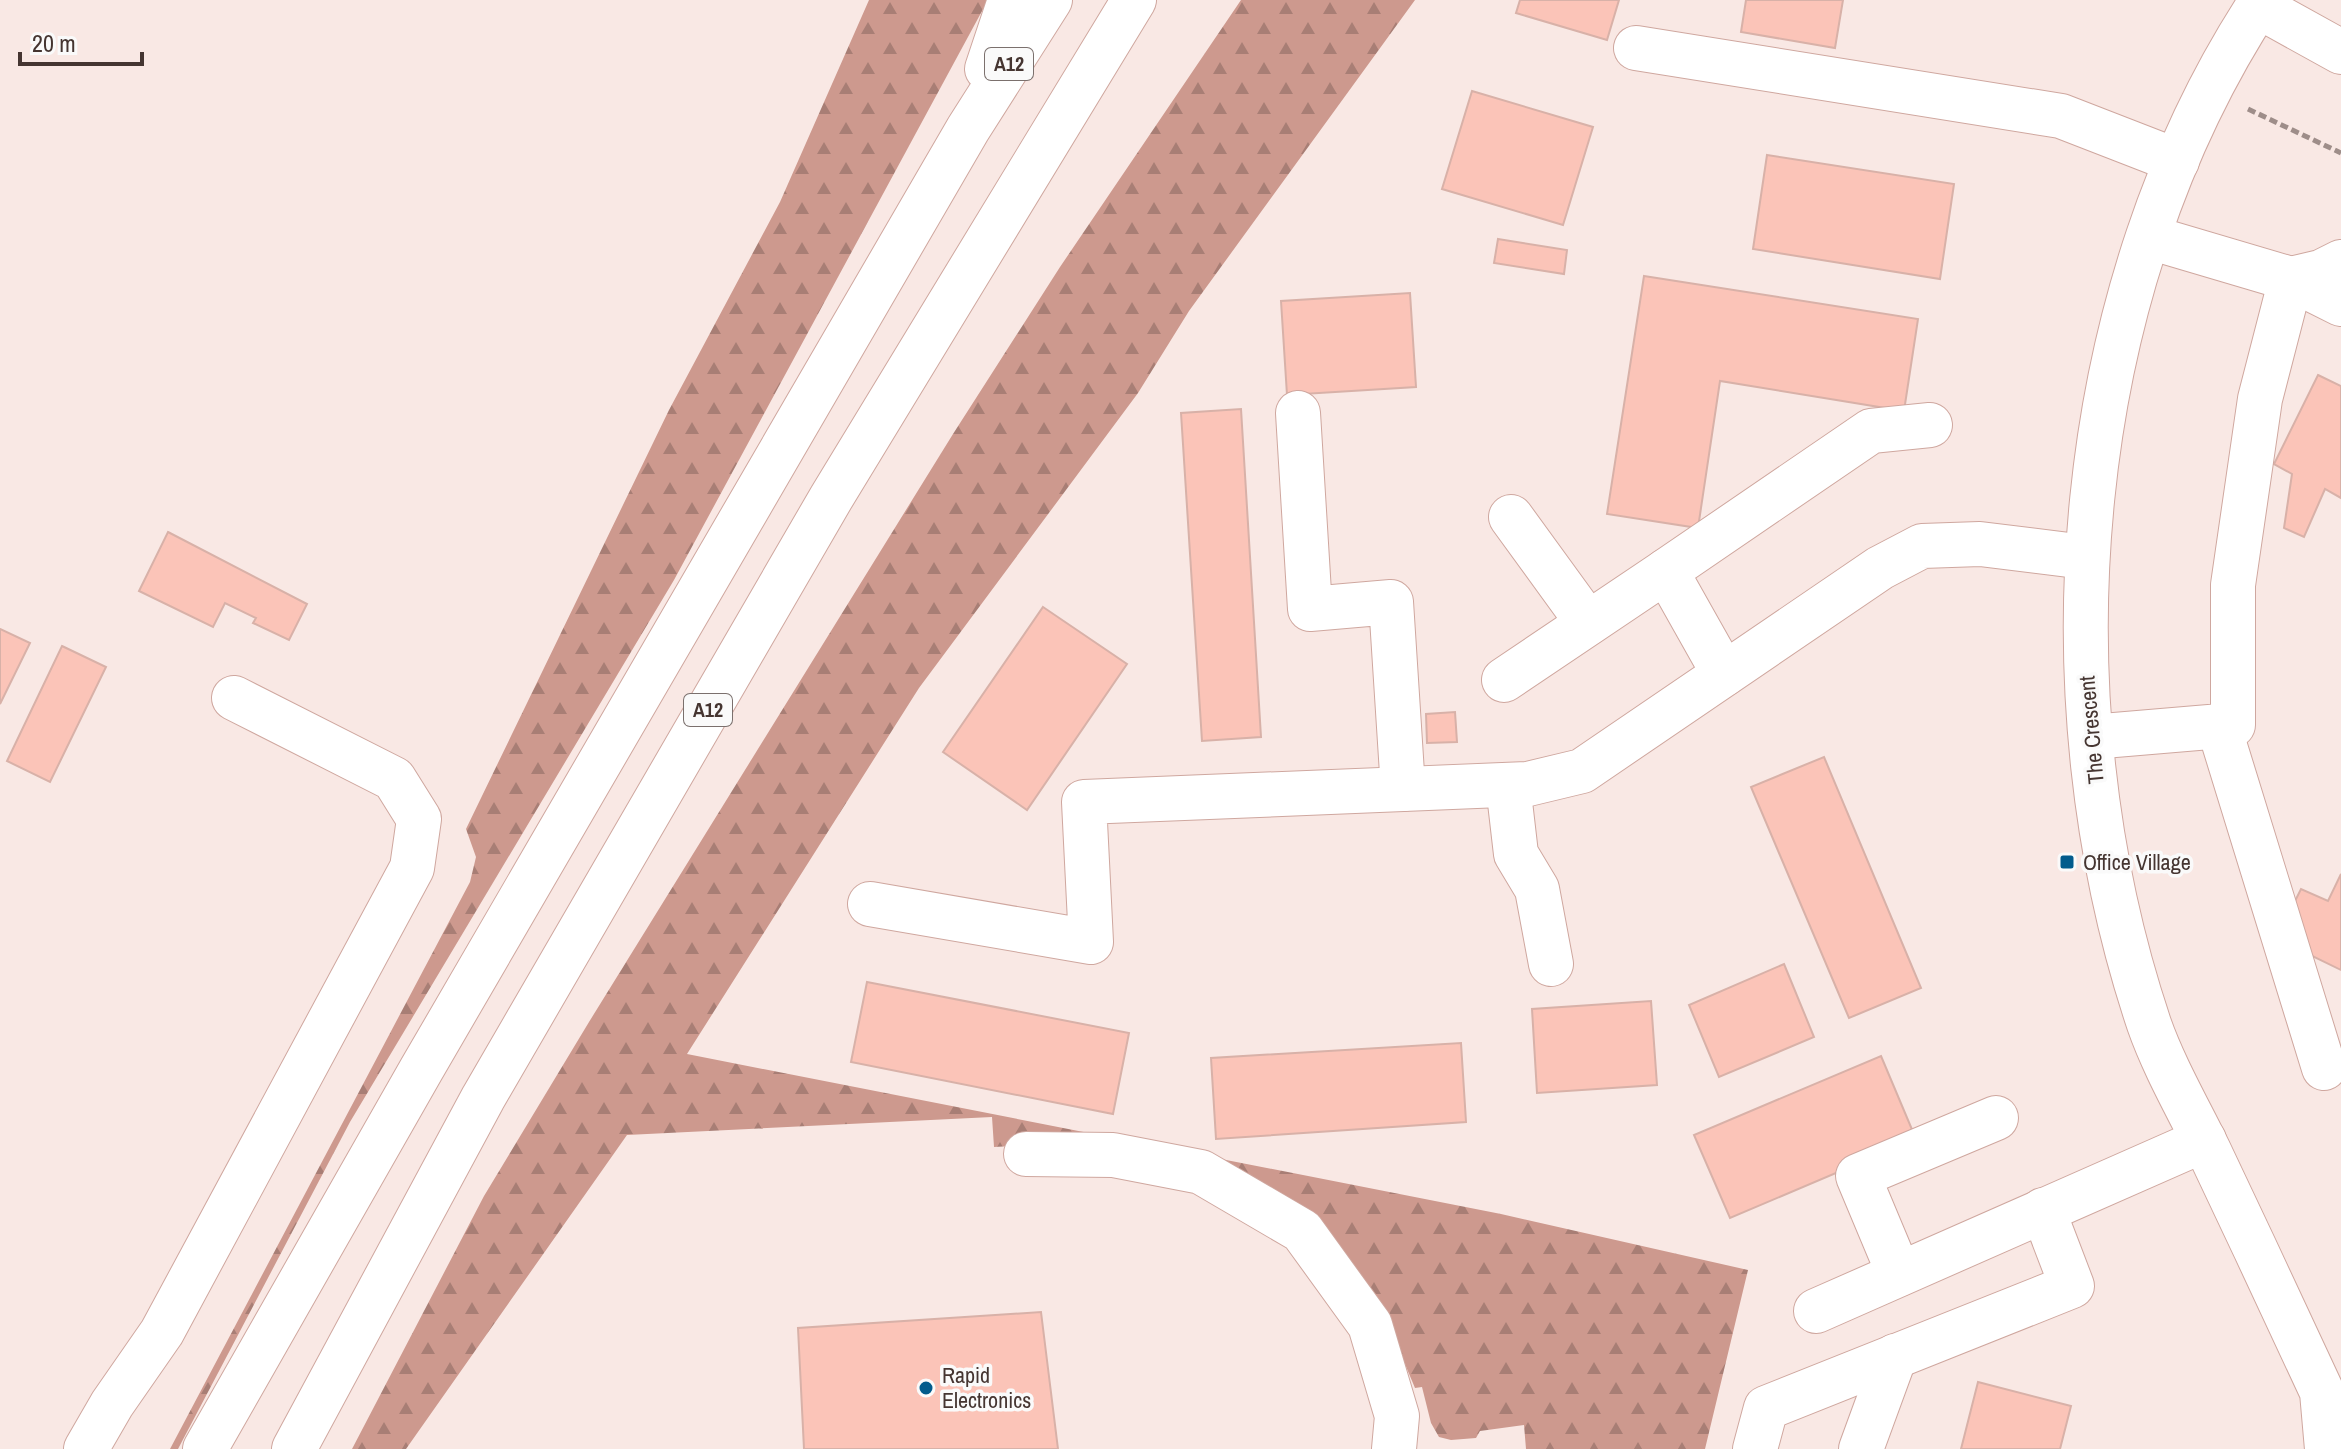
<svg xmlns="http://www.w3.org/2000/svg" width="2341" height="1449" font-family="'Archivo Narrow',sans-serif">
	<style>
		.forest { fill: url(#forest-firs) }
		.building { fill: #fbc4b8; stroke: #d8b1a8; stroke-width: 2 }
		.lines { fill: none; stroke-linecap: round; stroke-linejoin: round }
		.minor-casing { stroke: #cfa79f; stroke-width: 46 }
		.highway-casing { stroke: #cfa79f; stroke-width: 46 }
		.path { stroke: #9e8d89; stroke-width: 5; stroke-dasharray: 8 4; stroke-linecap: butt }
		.minor { stroke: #fff; stroke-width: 44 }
		.highway { stroke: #fff; stroke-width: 44 }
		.poi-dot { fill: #025b8c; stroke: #fafafa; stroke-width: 3 }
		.labels { text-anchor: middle; stroke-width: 7; stroke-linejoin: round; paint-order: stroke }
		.shield { fill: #fafafa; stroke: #7b706d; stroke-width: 2 }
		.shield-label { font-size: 20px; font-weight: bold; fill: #453531 }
		.street-label { font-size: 22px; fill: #453531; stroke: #fafafa }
		.poi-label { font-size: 22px; fill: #453531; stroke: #fafafa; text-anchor: start }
	</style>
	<defs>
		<pattern id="forest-firs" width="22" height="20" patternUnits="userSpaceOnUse" patternTransform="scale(2)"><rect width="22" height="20" fill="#cd998e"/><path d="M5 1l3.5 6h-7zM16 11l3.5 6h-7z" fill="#a87e75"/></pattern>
	</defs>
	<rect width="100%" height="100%" fill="#f9e8e4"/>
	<g class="forest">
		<path d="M869 0H988L674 580 350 1122 178 1449H170L470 882 476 857 466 829 669 410 780 202Z"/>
		<path d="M1241 0H1415L1189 311 1138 393 919 688 687 1054 1501 1214 1748 1270 1705 1449H1526L1524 1425 1480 1431 1476 1438 1451 1440 1439 1437 1431 1423 1422 1387 1415 1388 1389 1326 1318 1233 1087 1142 994 1147 992 1117 627 1135 406 1449H352L484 1196 589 1022 953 434 1060 267Z"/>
	</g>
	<g class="building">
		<path d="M1520 0H1619L1607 40 1516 13Z"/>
		<path d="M1746 0H1843L1835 48 1741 32Z"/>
		<path d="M1472 91 1593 127 1563 225 1442 189Z"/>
		<path d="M1767 155 1954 184 1940 279 1753 249Z"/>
		<path d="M1498 239 1567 250 1564 274 1494 263Z"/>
		<path d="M1644 276 1918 319 1904 411 1720 381 1698 528 1607 514Z"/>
		<path d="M1410 293 1416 387 1287 395 1281 301Z"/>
		<path d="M2318 375 2341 386V498L2325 489 2304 537 2284 528 2292 474 2274 464Z"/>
		<path d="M1241 409 1261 737 1202 741 1181 413Z"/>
		<path d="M168 532 307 604 289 640 253 623 256 618 225 603 213 627 139 591Z"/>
		<path d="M1043 607 1127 664 1027 810 943 752Z"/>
		<path d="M0 629 30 643 0 704Z"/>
		<path d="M62 646 106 667 50 782 7 761Z"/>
		<path d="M1455 712 1457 742 1427 743 1426 714Z"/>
		<path d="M1824 757 1921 988 1849 1018 1751 787Z"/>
		<path d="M2341 874V970L2302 951 2291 909 2301 889 2328 901Z"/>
		<path d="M1784 964 1814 1037 1719 1077 1689 1005Z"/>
		<path d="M867 982 1129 1033 1113 1114 851 1062Z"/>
		<path d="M1651 1001 1657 1085 1537 1093 1532 1009Z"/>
		<path d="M1461 1043 1466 1122 1216 1139 1211 1058Z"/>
		<path d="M1881 1056 1916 1139 1730 1218 1694 1135Z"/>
		<path d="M1041 1312 1058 1449H804L798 1328Z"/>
		<path d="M1978 1382 2071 1406 2060 1449H1961Z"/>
	</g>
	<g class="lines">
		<g class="minor-casing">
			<g id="minor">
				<path d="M2262 0C2070 291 2039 697 2149 1024 2164 1067 2189 1110 2209 1151 2247 1231 2285 1312 2322 1392L2327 1449"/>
				<path d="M2258 6 2341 52"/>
				<path d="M1636 48 2061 116 2177 161"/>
				<path d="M2149 237 2291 279 2341 304"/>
				<path d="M1298 413 1310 609 1391 602 1403 789"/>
				<path d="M1511 517 1588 623"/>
				<path d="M1666 571 1871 431 1930 425"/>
				<path d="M1504 680 1666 571 1724 674"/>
				<path d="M2219 727 2324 1068"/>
				<path d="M2091 737 2233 725V585L2260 399 2291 279 2321 272 2341 262"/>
				<path d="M1508 785 1516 854 1537 889 1551 964"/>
				<path d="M870 904 1091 942 1084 802 1528 784 1582 771 1880 568 1922 546 1980 544 2085 557"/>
				<path d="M1026 1154 1113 1155 1201 1172 1302 1231 1370 1325 1397 1416 1394 1449"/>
				<path d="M1899 1274 1858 1176 1996 1118"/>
				<path d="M1816 1311 2204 1140"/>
				<path d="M86 1449 112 1404 162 1332 412 868 419 819 394 779 234 698"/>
				<path d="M1755 1449 1766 1408 2072 1286 2043 1210"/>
				<path d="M1861 1449 1895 1356"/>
			</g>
		</g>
		<g class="highway-casing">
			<g id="highway">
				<path d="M987 69 1010 0"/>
				<path d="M205 1449 421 1070 968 129 1050 0"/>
				<path d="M294 1449 483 1098 831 498 1134 0"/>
			</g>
		</g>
		<path class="path" d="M2248 109 2341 153"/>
		<use href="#minor" class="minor"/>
		<use href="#highway" class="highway"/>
	</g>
	<g class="poi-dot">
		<rect x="2059" y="854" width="16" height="16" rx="4"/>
		<circle cx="926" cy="1388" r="8"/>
	</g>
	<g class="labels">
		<g class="shield">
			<rect x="985" y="48" width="48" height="32" rx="6"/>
			<rect x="684" y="694" width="48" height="32" rx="6"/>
		</g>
		<g class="shield-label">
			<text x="1009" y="71">A12</text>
			<text x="708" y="717">A12</text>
		</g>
		<g class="street-label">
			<text transform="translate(2091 730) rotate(-95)" y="8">The Crescent</text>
		</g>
		<g class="poi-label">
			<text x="2083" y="870">Office Village</text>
			<text x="942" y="1383">Rapid<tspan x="942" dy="25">Electronics</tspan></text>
		</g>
	</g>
	<path d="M20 52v12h122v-12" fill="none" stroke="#453531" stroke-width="4"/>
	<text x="32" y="52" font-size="24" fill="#453531" stroke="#fafafa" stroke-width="6" paint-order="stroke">20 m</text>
</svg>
